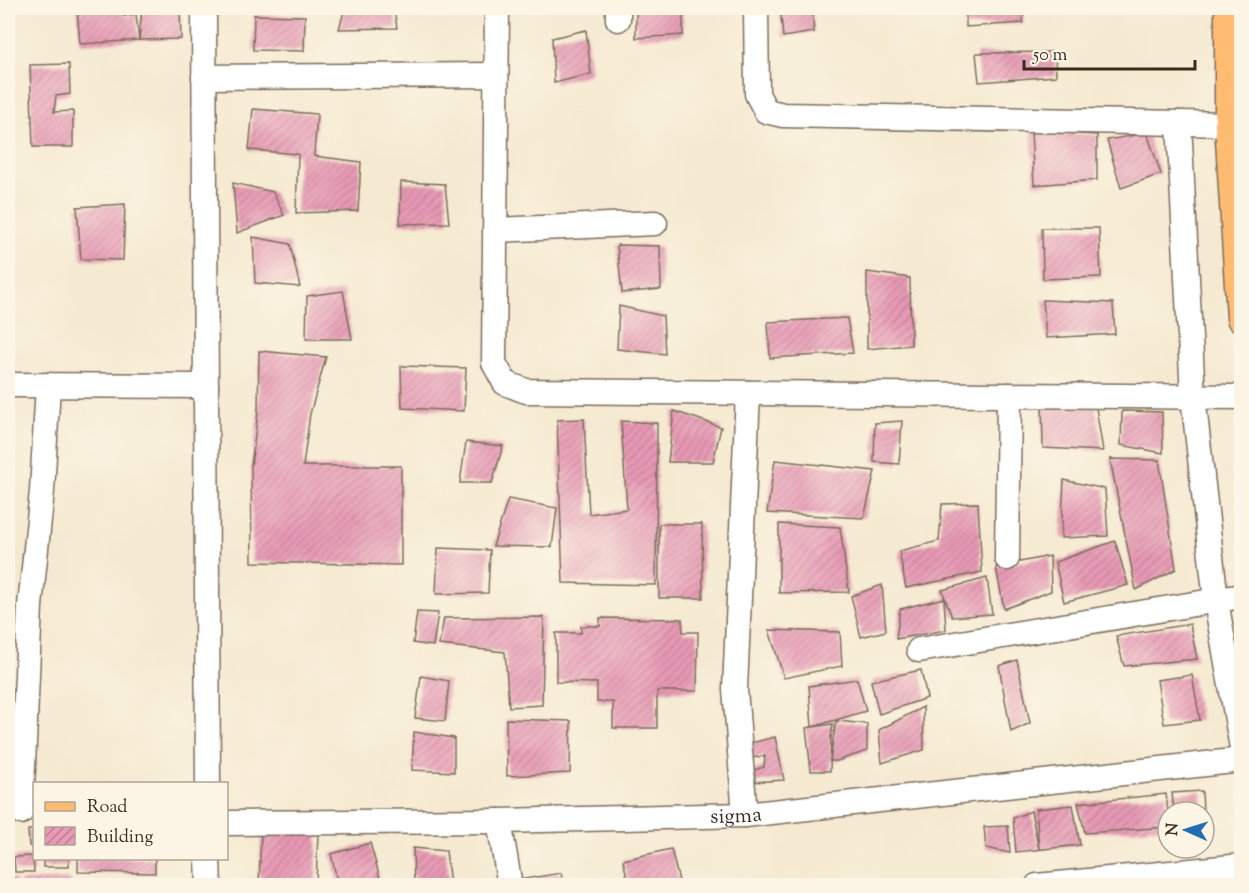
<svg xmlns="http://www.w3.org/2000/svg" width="1249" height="893" font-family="'Sorts Mill Goudy',serif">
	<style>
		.building { fill: url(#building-hatch) }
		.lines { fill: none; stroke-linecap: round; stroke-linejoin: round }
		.minor-casing { stroke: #7c6d5d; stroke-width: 27 }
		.major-casing { stroke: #7c6d5d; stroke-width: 33 }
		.minor { stroke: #fff; stroke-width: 24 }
		.major { stroke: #febb71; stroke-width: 30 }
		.labels { text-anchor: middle; stroke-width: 6; stroke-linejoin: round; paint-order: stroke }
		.street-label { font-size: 21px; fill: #3b2a1e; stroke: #fcf5e5 }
	</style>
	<defs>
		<pattern id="building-hatch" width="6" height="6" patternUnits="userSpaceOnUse" patternTransform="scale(1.5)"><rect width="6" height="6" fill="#e89ab5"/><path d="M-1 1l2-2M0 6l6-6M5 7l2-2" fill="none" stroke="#bd7e93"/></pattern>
	</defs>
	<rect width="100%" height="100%" fill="#fcf5e5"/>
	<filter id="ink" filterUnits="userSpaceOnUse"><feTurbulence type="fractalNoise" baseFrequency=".0167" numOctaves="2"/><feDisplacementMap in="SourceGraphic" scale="12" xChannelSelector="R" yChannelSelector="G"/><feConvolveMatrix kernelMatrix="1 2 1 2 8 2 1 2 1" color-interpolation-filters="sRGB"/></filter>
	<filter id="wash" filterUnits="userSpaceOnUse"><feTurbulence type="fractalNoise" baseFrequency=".008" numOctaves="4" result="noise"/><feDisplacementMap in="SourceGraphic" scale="24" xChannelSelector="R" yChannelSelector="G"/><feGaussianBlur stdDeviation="1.35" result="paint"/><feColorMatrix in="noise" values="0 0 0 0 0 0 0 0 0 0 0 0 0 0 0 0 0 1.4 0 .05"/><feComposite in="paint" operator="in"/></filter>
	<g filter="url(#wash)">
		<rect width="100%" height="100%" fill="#f5ead1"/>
		<g id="blocks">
			<g class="building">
				<path d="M77 8H124V16L136 14 139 40 80 44Z"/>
				<path d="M142 8H180L181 39 139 40Z"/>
				<path d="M345 8H394L397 28 339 29Z"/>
				<path d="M636 8H683V35L636 38Z"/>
				<path d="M780 8H812L814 32 783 37Z"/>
				<path d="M966 8H1024L1023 23 966 27Z"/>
				<path d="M254 15 305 16 304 51 253 50Z"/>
				<path d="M586 30 591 74 554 83 552 38Z"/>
				<path d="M1055 52 1056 76 979 82 976 53Z"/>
				<path d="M69 64 70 94 56 96 54 112 73 111V147H33L30 65Z"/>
				<path d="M253 109 317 114 314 156 361 162 358 211 296 213 298 154 249 150Z"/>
				<path d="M1031 131 1097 135V180L1034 185Z"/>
				<path d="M1147 133 1161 174 1121 188 1107 140Z"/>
				<path d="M401 182 445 184 449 223 400 224Z"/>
				<path d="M233 183 273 192 284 215 237 233Z"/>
				<path d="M125 204 123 260 81 259 77 207Z"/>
				<path d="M1042 228H1099L1101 277 1043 279Z"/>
				<path d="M253 237 290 244 300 287 255 283Z"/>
				<path d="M617 245 660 246 661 289 622 293Z"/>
				<path d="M867 272 910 278 911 345 867 349Z"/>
				<path d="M343 291 352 339H306L307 296Z"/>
				<path d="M1043 300 1113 303 1115 334 1046 338Z"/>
				<path d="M619 306 663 316 665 354 617 349Z"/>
				<path d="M847 318 853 353 770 358 768 322Z"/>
				<path d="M259 351 326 357 310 414 303 466H401V565L252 562 251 466 258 412Z"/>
				<path d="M401 366 466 368 464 411 402 408Z"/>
				<path d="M1042 401 1095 402 1103 451 1043 448Z"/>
				<path d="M674 411 721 427 713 462H668Z"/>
				<path d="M1122 411 1162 412 1163 453 1121 445Z"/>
				<path d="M584 419 589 514 627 509 621 421 657 423 656 585 563 583 557 420Z"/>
				<path d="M902 421 899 464 874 462 875 423Z"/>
				<path d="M466 442 503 446 492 483H460Z"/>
				<path d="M1110 459 1159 460 1176 569 1136 590Z"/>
				<path d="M775 460 875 471 864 518 767 513Z"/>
				<path d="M1064 480 1105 489 1108 536 1061 538Z"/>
				<path d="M508 499 557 508 552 547 493 546Z"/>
				<path d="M978 503 982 572 906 588 899 551 939 541 942 504Z"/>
				<path d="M659 524H702L703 598H659Z"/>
				<path d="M779 524 840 527 849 592 779 593Z"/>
				<path d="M1115 541 1128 585 1064 602 1055 562Z"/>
				<path d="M438 548 490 550 488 593 436 594Z"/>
				<path d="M1050 556 1051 591 1004 609 996 567Z"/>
				<path d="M987 578 992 614 952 617 942 590Z"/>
				<path d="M882 585 886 631 861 637 851 596Z"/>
				<path d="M944 598 946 630 896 639 900 609Z"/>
				<path d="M417 612 438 613 433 646 413 643Z"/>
				<path d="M544 617 542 705 509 707 505 652 439 645 444 618Z"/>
				<path d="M600 618 682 619 683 632H698L697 691H657V728H613V702H597V683L556 682V633H581V626H600Z"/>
				<path d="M1190 624 1197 659 1124 666 1116 636Z"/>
				<path d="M769 630 840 632 842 666 784 678Z"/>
				<path d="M1017 660 1030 723 1011 732 999 666Z"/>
				<path d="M921 670 927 698 879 714 871 681Z"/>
				<path d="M1192 675 1200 720 1164 724 1157 680Z"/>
				<path d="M421 676 449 681 445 721 415 718Z"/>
				<path d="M857 679 866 711 812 727 809 686Z"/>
				<path d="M923 707 924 750 882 763 879 730Z"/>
				<path d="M506 719 571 721 570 773 507 776Z"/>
				<path d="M836 721 867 724V751L837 761H830Z"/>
				<path d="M833 724 831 738 830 771H811L806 728Z"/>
				<path d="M414 732 454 738V772L412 770Z"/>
				<path d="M775 737 784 780 751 782 748 772 764 767 765 756 745 759 743 745Z"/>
				<path d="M1202 791 1203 812H1174L1172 793Z"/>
				<path d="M1166 794 1168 812V827L1085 833 1078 803Z"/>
				<path d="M1073 805 1080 845 1016 852 1013 818 1031 811 1039 849 1036 809Z"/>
				<path d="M1008 826 1010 853 986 848 984 827Z"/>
				<path d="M28 830H34V846H29Z"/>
				<path d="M261 830 318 832 316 885H259Z"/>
				<path d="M370 843 382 885H338L331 854Z"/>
				<path d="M413 848 446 851 450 885H414Z"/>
				<path d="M671 849 680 885H629L623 860Z"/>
				<path d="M33 856 34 872H15L14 857Z"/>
				<rect x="43" y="858" width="26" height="9"/>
				<path d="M78 858H155V873L78 872Z"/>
				<path d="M561 873 564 885H519L518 880Z"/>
				<rect x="8" y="879" width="8" height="6"/>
				<path d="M71 879V885H20V881Z"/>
				<path d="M152 879V885H132V880Z"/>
			</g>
		</g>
	</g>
	<g filter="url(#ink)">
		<use href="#blocks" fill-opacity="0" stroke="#7c6d5d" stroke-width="1.5"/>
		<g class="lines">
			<g class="minor-casing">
				<g id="minor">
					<path d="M204 8 208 784"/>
					<path d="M497 8 494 363 505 383 526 391 1242 397"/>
					<path d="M756 8 757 94 766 111 783 115 1230 124"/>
					<path d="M618 19V8"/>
					<path d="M204 77 496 75"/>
					<path d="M1179 123 1193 396 1216 601 1242 748"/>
					<path d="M495 230 655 223"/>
					<path d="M8 385 206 386"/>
					<path d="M1007 558 1009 395"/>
					<path d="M919 650 1242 596"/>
					<path d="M21 812 30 606 42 491 48 385"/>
					<path d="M745 815 735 689 748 393"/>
					<path d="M499 821 510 886"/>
					<path id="s1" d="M226 823 499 821 745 815 1242 760"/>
					<path d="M208 858 209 886"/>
					<path d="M1037 886 1242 866"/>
				</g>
			</g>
			<g class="major-casing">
				<path id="major" d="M1230 8V124L1242 318"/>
			</g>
			<use href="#minor" class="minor"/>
			<use href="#major" class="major"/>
		</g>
	</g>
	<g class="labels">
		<g class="street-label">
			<text dy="7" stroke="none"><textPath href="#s1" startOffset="510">sigma</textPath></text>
		</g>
	</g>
	<rect width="1249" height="893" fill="none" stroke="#fcf5e5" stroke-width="30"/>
	<rect x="33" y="782" width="195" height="78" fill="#fcf5e5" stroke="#afa495" stroke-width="1.5"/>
	<rect x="45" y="802" width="30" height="9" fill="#febb71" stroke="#afa495" stroke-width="1.5"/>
	<text x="87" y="812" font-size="18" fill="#3b2a1e">Road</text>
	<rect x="45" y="827" width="30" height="18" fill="url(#building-hatch)" stroke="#afa495" stroke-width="1.5"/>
	<text x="87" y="842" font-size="18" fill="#3b2a1e">Building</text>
	<g transform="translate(1186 830) rotate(273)"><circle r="28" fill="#fcf5e5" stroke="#afa495" stroke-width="1.5"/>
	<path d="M0-4.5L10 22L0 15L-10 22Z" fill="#1f6fb2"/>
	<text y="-9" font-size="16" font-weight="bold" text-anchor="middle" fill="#3b2a1e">N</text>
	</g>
	<path d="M1024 60v9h171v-9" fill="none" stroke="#3b2a1e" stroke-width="3"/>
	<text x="1033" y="60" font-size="18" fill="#3b2a1e" stroke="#fcf5e5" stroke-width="4.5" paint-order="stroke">50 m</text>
</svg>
